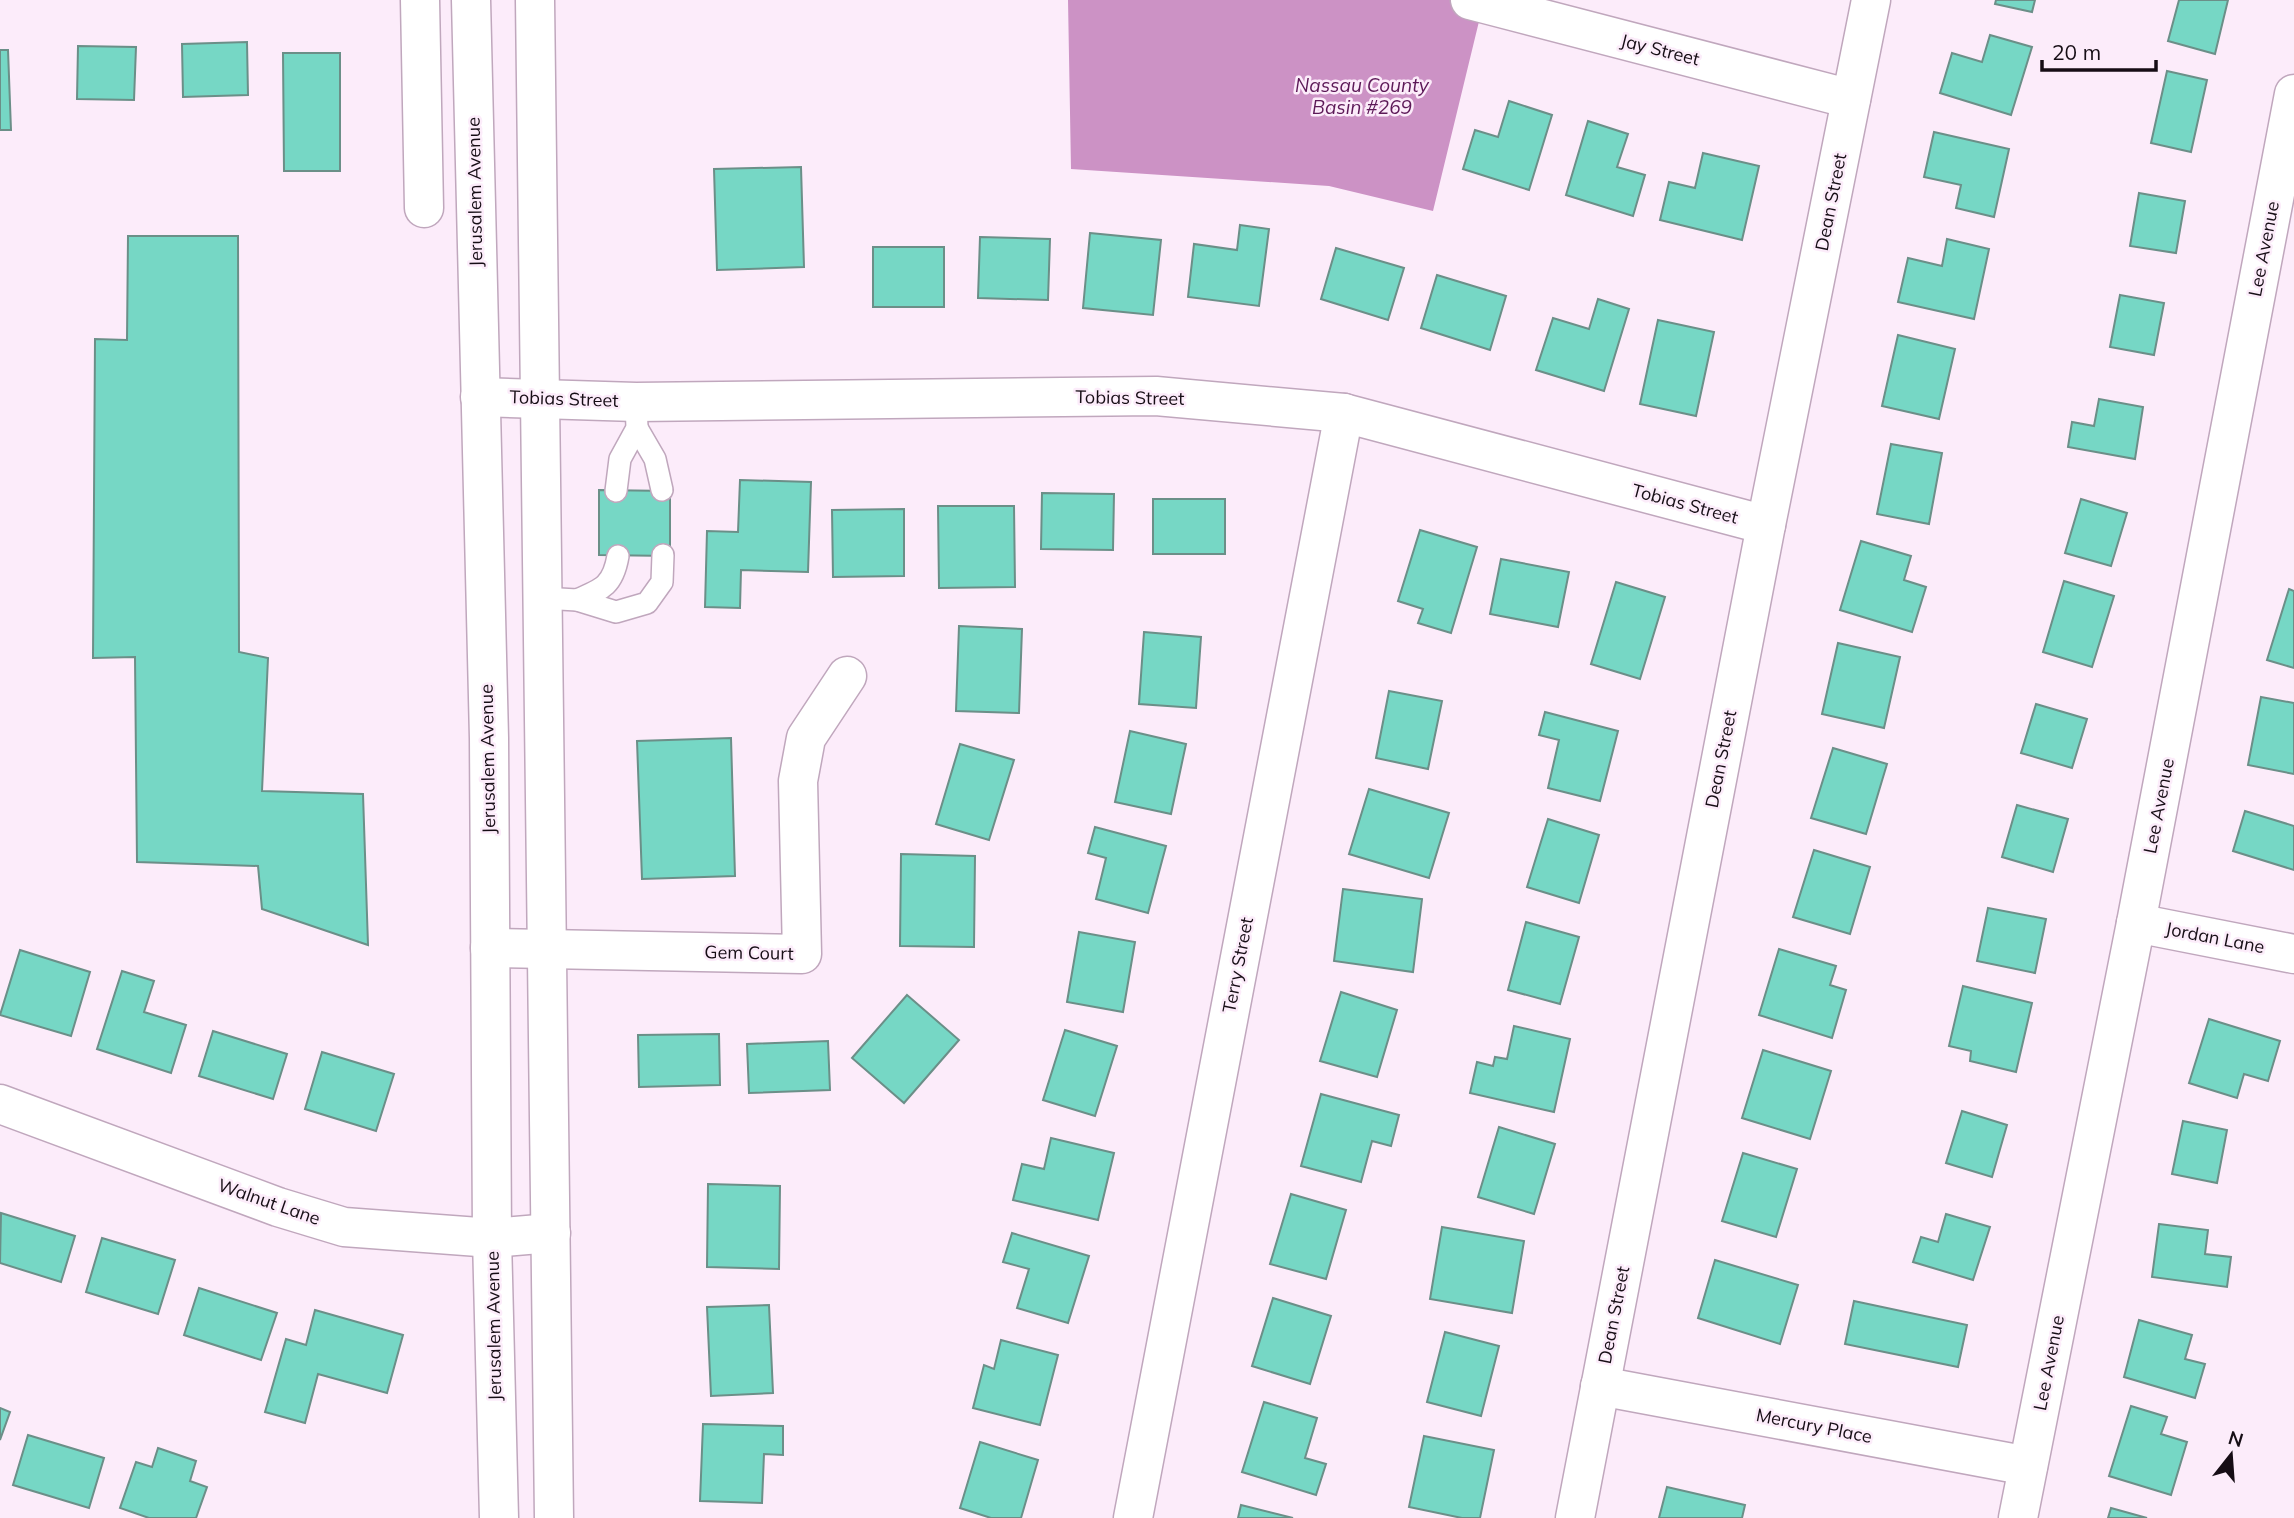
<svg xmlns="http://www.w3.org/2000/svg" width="2294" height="1518" font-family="Mulish,sans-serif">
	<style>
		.water { fill: #cc92c5 }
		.building { fill: #76d7c5; stroke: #6b8f88; stroke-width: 2 }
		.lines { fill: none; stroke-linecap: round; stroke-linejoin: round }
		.service-casing { stroke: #c0a7bd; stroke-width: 24 }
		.minor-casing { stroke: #c0a7bd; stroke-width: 41 }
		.secondary-casing { stroke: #c0a7bd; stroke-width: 41 }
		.service { stroke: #fff; stroke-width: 21 }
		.minor { stroke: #fff; stroke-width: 38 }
		.secondary { stroke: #fff; stroke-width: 38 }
		.labels { text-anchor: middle; stroke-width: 5; stroke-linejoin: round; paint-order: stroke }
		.street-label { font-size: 18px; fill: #160d15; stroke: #fcecfa }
		.water-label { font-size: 19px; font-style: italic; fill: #5c1857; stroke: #fcecfa }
	</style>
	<rect width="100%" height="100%" fill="#fcecfa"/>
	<path class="water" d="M1068 0H1464L1482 9 1433 211 1329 186 1071 169Z"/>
	<g class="building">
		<path d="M1996 0H2035L2032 12 1995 4Z"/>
		<path d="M2179 0H2228L2215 54 2168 41Z"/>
		<path d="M1990 35 2032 47 2011 115 1940 93 1952 53 1982 62Z"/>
		<path d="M247 42 248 95 183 97 182 44Z"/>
		<path d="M78 46 136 47 134 100 77 99Z"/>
		<path d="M0 50H8L11 130H0Z"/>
		<path d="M283 53H340V171H284Z"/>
		<path d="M2167 71 2207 80 2191 152 2151 143Z"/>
		<path d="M1509 101 1552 115 1529 190 1463 169 1475 130 1498 137Z"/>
		<path d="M1588 121 1628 134 1617 167 1645 175 1633 216 1566 195Z"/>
		<path d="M1934 132 2009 149 1994 217 1956 208 1961 185 1924 177Z"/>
		<path d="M1703 153 1759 166 1742 240 1660 220 1669 182 1695 188Z"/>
		<path d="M801 167 804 267 717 270 714 169Z"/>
		<path d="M2139 193 2185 201 2176 253 2130 246Z"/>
		<path d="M1240 225 1269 229 1259 306 1188 297 1194 244 1237 250Z"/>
		<path d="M1090 233 1161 240 1153 315 1083 308Z"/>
		<path d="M128 236H238L239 652 268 658 262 791 363 794 368 945 262 909 258 866 137 862 135 657 93 658 95 339 127 340Z"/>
		<path d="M980 237 1050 239 1048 300 978 298Z"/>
		<path d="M1947 239 1989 249 1974 319 1898 302 1908 258 1942 266Z"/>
		<rect x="873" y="247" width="71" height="60"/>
		<path d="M1336 248 1404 268 1388 320 1321 299Z"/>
		<path d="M1437 275 1506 296 1490 350 1421 328Z"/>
		<path d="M2120 295 2164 303 2154 355 2110 347Z"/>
		<path d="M1598 299 1629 309 1604 391 1536 370 1553 318 1589 329Z"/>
		<path d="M1658 320 1714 332 1696 416 1640 404Z"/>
		<path d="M1898 335 1955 349 1939 419 1882 406Z"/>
		<path d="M2099 399 2143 407 2135 459 2068 447 2072 422 2094 426Z"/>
		<path d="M1891 444 1942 453 1929 524 1877 514Z"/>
		<path d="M740 480 811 482 808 572 741 570 740 608 705 607 707 531 738 532Z"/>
		<path d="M599 490 670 491V556L599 555Z"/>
		<path d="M1042 493 1114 494 1113 550 1041 549Z"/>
		<rect x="1153" y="499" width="72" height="55"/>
		<path d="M2081 499 2127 513 2111 566 2065 553Z"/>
		<path d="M938 506H1014L1015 587 939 588Z"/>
		<path d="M904 509V576L833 577 832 510Z"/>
		<path d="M1420 530 1477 547 1451 633 1418 623 1423 609 1398 601Z"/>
		<path d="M1861 541 1911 556 1904 580 1926 587 1912 632 1840 610Z"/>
		<path d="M1501 559 1569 572 1558 627 1490 614Z"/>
		<path d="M2064 581 2114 596 2092 667 2043 652Z"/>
		<path d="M1616 582 1665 597 1640 679 1591 664Z"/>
		<path d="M2289 589 2294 591V668L2267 660Z"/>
		<path d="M959 626 1022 629 1019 713 956 711Z"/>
		<path d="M1144 632 1201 637 1196 708 1139 704Z"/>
		<path d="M1838 643 1900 657 1884 728 1822 714Z"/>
		<path d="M1389 691 1442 701 1428 769 1376 758Z"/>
		<path d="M2261 697 2294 703V774L2248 765Z"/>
		<path d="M2036 704 2087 719 2072 768 2021 753Z"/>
		<path d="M1545 712 1618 731 1600 801 1548 788 1559 740 1539 735Z"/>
		<path d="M1130 731 1186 744 1171 814 1115 802Z"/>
		<path d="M731 738 735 876 642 879 637 741Z"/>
		<path d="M960 744 1014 760 989 840 936 824Z"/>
		<path d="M1833 748 1887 764 1866 834 1811 818Z"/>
		<path d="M1369 789 1449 813 1429 878 1349 854Z"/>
		<path d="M2017 805 2068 819 2053 872 2002 857Z"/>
		<path d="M2245 811 2294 826V870L2233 851Z"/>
		<path d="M1548 819 1599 835 1579 903 1527 887Z"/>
		<path d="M1095 827 1166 846 1148 913 1096 899 1106 858 1088 853Z"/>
		<path d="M1814 850 1870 867 1850 934 1793 917Z"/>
		<path d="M901 854 975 856 974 947 900 946Z"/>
		<path d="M1343 889 1422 899 1413 972 1334 961Z"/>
		<path d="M1988 908 2046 919 2035 973 1977 961Z"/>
		<path d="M1526 922 1579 937 1560 1004 1508 990Z"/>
		<path d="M1079 932 1135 942 1123 1012 1067 1002Z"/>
		<path d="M1779 949 1836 966 1830 985 1846 990 1832 1038 1759 1015Z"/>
		<path d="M20 950 90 972 71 1036 0 1015Z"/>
		<path d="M122 971 154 981 144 1012 186 1025 171 1073 97 1049Z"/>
		<path d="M1963 986 2032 1003 2016 1072 1970 1061 1971 1051 1949 1046Z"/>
		<path d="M1341 992 1397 1010 1377 1077 1320 1061Z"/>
		<path d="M907 995 959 1040 904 1103 852 1058Z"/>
		<path d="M2209 1019 2280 1041 2268 1081 2244 1074 2237 1098 2189 1083Z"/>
		<path d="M1514 1026 1570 1039 1554 1112 1470 1093 1477 1062 1493 1066 1495 1057 1507 1059Z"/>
		<path d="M1065 1030 1117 1046 1095 1116 1043 1100Z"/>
		<path d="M213 1031 287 1054 273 1099 199 1076Z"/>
		<path d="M719 1034 720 1085 639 1087 638 1035Z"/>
		<path d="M828 1041 830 1090 749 1093 747 1044Z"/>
		<path d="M1763 1050 1831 1071 1810 1139 1742 1118Z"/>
		<path d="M322 1052 394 1074 376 1131 305 1109Z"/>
		<path d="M1321 1094 1399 1115 1391 1146 1372 1141 1361 1182 1301 1166Z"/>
		<path d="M1962 1111 2007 1125 1992 1177 1946 1163Z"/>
		<path d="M2183 1121 2227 1130 2217 1183 2172 1174Z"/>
		<path d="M1499 1127 1555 1144 1534 1214 1478 1197Z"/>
		<path d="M1051 1138 1114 1153 1098 1220 1013 1200 1022 1164 1044 1169Z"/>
		<path d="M1743 1153 1797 1169 1776 1237 1722 1221Z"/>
		<path d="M708 1184 780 1186 779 1269 707 1267Z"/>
		<path d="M1291 1194 1346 1210 1326 1279 1270 1264Z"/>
		<path d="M1 1213 75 1236 61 1282 0 1263Z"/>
		<path d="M1946 1214 1990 1227 1973 1280 1913 1262 1921 1237 1938 1242Z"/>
		<path d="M2159 1224 2208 1230 2205 1254 2231 1257 2227 1287 2152 1277Z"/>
		<path d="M1442 1227 1524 1241 1512 1313 1430 1299Z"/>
		<path d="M1012 1233 1089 1256 1068 1323 1017 1308 1029 1269 1003 1262Z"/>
		<path d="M102 1238 175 1260 158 1314 86 1292Z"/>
		<path d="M1715 1260 1798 1285 1780 1344 1698 1318Z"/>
		<path d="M199 1288 277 1313 261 1360 184 1335Z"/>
		<path d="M1273 1298 1331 1316 1310 1384 1252 1366Z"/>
		<path d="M1854 1301 1967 1325 1958 1367 1845 1344Z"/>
		<path d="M769 1305 773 1393 711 1396 707 1307Z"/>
		<path d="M315 1310 403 1335 387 1393 318 1374 305 1423 265 1412 286 1339 306 1345Z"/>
		<path d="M2139 1320 2192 1335 2185 1359 2205 1364 2195 1398 2124 1377Z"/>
		<path d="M1445 1332 1499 1346 1481 1416 1427 1402Z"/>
		<path d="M1001 1340 1058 1355 1040 1425 973 1408 984 1365 994 1369Z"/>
		<path d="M1264 1402 1317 1418 1305 1458 1326 1464 1316 1495 1242 1472Z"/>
		<path d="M2131 1406 2167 1417 2161 1434 2187 1442 2171 1495 2109 1476Z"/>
		<path d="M0 1408 10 1412 0 1440Z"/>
		<path d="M703 1424 783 1426V1455L764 1454 762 1503 700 1501Z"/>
		<path d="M28 1435 104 1458 89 1508 13 1485Z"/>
		<path d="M1424 1436 1494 1450 1480 1518H1462L1409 1507Z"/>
		<path d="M980 1442 1038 1460 1021 1518H991L960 1508Z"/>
		<path d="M158 1448 196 1461 190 1481 207 1487 196 1518H149L120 1508 136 1462 152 1467Z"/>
		<path d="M1667 1487 1745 1505 1742 1518H1659Z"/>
		<path d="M1241 1505 1293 1518H1238Z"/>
		<path d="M2111 1508 2147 1518H2108Z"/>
	</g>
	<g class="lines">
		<g class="service-casing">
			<g id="service">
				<path d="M637 428 655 459 662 490"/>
				<path d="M616 491 620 459 637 428 636 402"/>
				<path d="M542 598 577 600 616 612 647 603 662 582 663 555"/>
				<path d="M577 600C603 589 613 585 618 556"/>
			</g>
		</g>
		<g class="minor-casing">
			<g id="minor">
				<path d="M420 0 424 208"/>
				<path d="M1470 0 1851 99"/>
				<path d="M480 397 636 402 1156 396 1344 413 1766 525"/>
				<path d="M2136 923 2294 954"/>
				<path d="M490 948 802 954 798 781 806 738 847 676"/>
				<path d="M0 1104 278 1207 344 1227 492 1238 551 1233"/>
				<path d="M1600 1386 2028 1466"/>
				<path d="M1133 1518 1344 413"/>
				<path d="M1575 1518 1766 525 1871 0"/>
				<path d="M2018 1518 2136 923 2294 94"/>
			</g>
		</g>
		<g class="secondary-casing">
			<g id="secondary">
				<path d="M471 0 489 738 492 1238 499 1518"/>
				<path d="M535 0 554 1518"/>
			</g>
		</g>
		<use href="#service" class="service"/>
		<use href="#minor" class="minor"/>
		<use href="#secondary" class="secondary"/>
	</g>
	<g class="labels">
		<g class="street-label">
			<text transform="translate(1660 50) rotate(14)" y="6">Jay Street</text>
			<text transform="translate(475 192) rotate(-91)" y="6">Jerusalem Avenue</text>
			<text transform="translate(1831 202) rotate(-79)" y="6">Dean Street</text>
			<text transform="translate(2264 249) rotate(-79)" y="6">Lee Avenue</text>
			<text transform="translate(1130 398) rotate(1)" y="6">Tobias Street</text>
			<text transform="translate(564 399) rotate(2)" y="6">Tobias Street</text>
			<text transform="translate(1685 504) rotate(15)" y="6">Tobias Street</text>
			<text transform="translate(488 759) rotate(-91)" y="6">Jerusalem Avenue</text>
			<text transform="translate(1721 759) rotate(-79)" y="6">Dean Street</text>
			<text transform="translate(2159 806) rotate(-79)" y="6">Lee Avenue</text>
			<text transform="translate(2215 938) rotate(11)" y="6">Jordan Lane</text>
			<text transform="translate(749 953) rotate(1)" y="6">Gem Court</text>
			<text transform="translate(1238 965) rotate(-79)" y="6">Terry Street</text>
			<text transform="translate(269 1202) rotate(19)" y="6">Walnut Lane</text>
			<text transform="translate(1614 1315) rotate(-79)" y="6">Dean Street</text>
			<text transform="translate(494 1326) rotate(-91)" y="6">Jerusalem Avenue</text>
			<text transform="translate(2049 1363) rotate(-79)" y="6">Lee Avenue</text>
			<text transform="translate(1814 1426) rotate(11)" y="6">Mercury Place</text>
		</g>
		<g class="water-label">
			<text x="1362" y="92">Nassau County<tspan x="1362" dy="22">Basin #269</tspan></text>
		</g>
	</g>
	<g transform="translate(2231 1455) rotate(17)" stroke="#fcecfa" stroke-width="5" paint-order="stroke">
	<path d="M0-5L12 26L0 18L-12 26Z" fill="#160d15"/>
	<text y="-10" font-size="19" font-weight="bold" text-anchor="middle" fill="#160d15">N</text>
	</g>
	<path d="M2042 60v10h114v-10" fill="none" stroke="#160d15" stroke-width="3.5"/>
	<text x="2052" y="60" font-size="21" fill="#160d15" stroke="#fcecfa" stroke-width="5" paint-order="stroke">20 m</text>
</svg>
